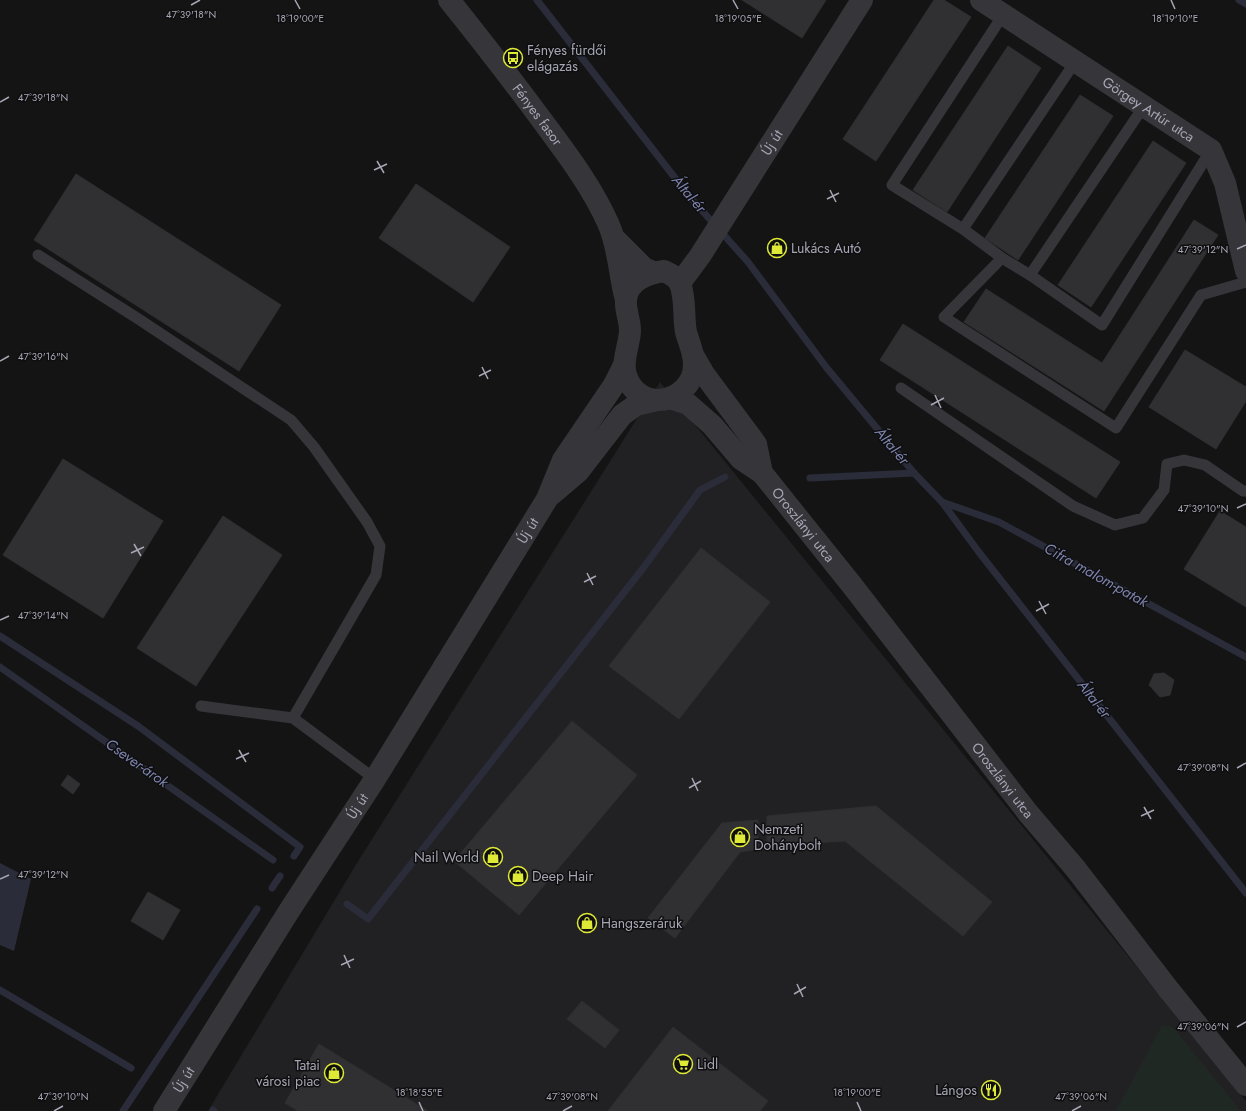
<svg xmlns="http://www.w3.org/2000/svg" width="1246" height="1111" font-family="Jost,sans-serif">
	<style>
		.built { fill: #212022 }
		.green { fill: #202824 }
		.water { fill: #2a2d39 }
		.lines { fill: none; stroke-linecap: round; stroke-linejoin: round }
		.stream { stroke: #2a2d39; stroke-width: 7 }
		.building { fill: #302f31; stroke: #2f2e31 }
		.lane { stroke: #36353a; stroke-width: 11 }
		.street { stroke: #36353a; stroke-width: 22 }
		.ticks { fill: none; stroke: #a7a6b5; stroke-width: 1.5 }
		.labels { text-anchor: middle; stroke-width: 3; stroke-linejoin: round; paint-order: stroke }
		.poi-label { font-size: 14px; fill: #a7a6b5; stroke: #0f0f10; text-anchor: start }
		.street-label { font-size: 14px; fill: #a7a6b5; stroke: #0f0f10 }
		.water-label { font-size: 15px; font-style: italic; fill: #7e84af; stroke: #0f0f10 }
		.ticks-label { font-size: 10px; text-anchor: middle; fill: #a7a6b5; stroke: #0f0f10; stroke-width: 3; stroke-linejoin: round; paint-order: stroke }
	</style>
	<rect width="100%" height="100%" fill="#141415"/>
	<path class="built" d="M660 382 1246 1101V1111H208L357 863Z"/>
	<path class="green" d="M1162 1025 1173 1027 1241 1111H1116Z"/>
	<path class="water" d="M0 863 31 879 14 951 0 945Z"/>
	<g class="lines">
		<g class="stream">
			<path d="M537 0 689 196 748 262 826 367 914 473 942 502 978 551 1246 893"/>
			<path d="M1239 0 1246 4"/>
			<path d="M810 478 914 473"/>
			<path d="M942 502 999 522 1246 657"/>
			<path d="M0 636 138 726 300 847 294 856"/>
			<path d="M0 667 273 860"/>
			<path d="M272 888 280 876"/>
			<path d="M347 904 368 919 644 567 700 490 725 477"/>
			<path d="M0 990 131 1068"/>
			<path d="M213 1110 214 1111"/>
			<path d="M123 1111 257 909"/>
		</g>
	</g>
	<g class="building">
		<path d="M742 0H826L802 38Z"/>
		<path d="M934 0H944L971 17 876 161 843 139Z"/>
		<path d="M1008 46 1041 68 947 212 913 190Z"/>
		<path d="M1080 95 1113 116 1018 260 985 238Z"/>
		<path d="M1153 141 1186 163 1091 307 1058 285Z"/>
		<path d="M76 174 281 305 239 371 34 240Z"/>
		<path d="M416 184 510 247 473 302 379 238Z"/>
		<path d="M1194 220 1218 235 1104 411 964 322 986 289 1102 363Z"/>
		<path d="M903 324 1120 462 1096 498 880 360Z"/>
		<path d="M1185 350 1246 387V401L1216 449 1149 407Z"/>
		<path d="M63 459 163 521 103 618 3 555Z"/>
		<path d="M1220 511 1246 527V607L1184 569Z"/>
		<path d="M223 516 282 555 196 686 137 648Z"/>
		<path d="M701 548 770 602 679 719 609 666Z"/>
		<path d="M1164 673 1174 680 1170 695 1160 697 1149 685 1154 674Z"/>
		<path d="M572 721 637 775 519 915 454 861Z"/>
		<path d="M68 775 80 784 73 794 61 785Z"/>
		<path d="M876 806 992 902 963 936 845 841 767 846V816Z"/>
		<path d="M758 820V849L740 852 675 938 648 918 722 823Z"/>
		<path d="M148 892 180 910 163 940 131 921Z"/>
		<path d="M582 1001 619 1030 605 1048 567 1019Z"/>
		<path d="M673 1027 768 1101 760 1111H608Z"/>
		<path d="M319 1044 428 1111H298L285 1103Z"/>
	</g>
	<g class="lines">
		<g class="lane">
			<path d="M1003 15 892 185 963 229 1002 258 1030 275 1102 325 1211 150"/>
			<path d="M963 229 1075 62"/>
			<path d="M38 255 137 318 291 420 314 447 367 522 380 546 376 575 293 718"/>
			<path d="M1002 258 944 317 1116 428 1201 295 1246 282"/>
			<path d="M1030 275 1144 106"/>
			<path d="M901 388 1073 506 1115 525 1143 518 1164 490 1167 464 1184 460 1205 465 1243 491H1246"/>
			<path d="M201 706 293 718 375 779"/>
		</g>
		<g class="street">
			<path id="s1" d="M449 0C481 40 513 81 544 123 567 154 592 187 608 223 619 247 619 275 626 300"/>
			<path id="s2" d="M981 0 1211 150 1225 183 1246 271"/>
			<path d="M614 238 644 268 653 272"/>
			<path d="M664 271C670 274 677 277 680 284 686 298 683 317 686 332 689 343 694 353 694 364 694 368 693 375 691 379 676 408 636 407 626 375 621 361 630 344 630 330 630 320 625 310 626 300 627 281 648 273 664 271Z"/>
			<path id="s3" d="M680 283 700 256 862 0"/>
			<path d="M693 355 704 374 756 444 762 473"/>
			<path id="s4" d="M670 398 688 404 712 425 741 459 762 473 851 584 1028 813 1075 868 1169 990 1246 1085"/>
			<path d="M551 495 578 472 622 415 636 405 657 400"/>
			<path id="s5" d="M164 1111 289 911 375 779 547 499 563 460 614 385 624 365"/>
		</g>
	</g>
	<path class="ticks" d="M295 0 300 9M733 0 738 9M1171 0 1175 9M191 5 200 0M0 102 9 97M377 161 384 173M374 170 387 164M830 190 836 202M827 199 839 193M1237 249 1246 245M0 361 9 356M482 367 488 379M479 376 491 370M935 395 941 408M931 405 944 398M1237 508 1246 504M134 544 141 556M131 553 144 547M587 573 593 585M584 582 596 576M1039 601 1046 614M1036 611 1049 604M0 620 9 616M239 750 246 762M236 759 249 753M1237 768 1246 763M692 778 698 791M689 788 701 781M1144 807 1151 819M1141 816 1154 810M0 879 9 875M344 955 350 968M341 965 354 959M797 984 803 997M794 994 806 987M1237 1027 1246 1022M419 1102 423 1111M857 1102 861 1111M54 1111 63 1106M563 1111 572 1106M1072 1111 1081 1106"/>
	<defs>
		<g id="bus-ring" transform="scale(1)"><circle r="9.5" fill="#0f0f10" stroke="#dfea37" stroke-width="1.5"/><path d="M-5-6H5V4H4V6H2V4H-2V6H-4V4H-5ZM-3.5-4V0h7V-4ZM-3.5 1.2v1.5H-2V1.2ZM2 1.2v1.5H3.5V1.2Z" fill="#dfea37"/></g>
		<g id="shop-ring" transform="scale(1)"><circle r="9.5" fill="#0f0f10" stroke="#dfea37" stroke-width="1.5"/><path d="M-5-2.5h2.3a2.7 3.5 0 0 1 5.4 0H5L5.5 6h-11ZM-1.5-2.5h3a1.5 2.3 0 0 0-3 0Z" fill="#dfea37"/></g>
		<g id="supermarket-ring" transform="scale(1)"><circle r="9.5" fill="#0f0f10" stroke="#dfea37" stroke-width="1.5"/><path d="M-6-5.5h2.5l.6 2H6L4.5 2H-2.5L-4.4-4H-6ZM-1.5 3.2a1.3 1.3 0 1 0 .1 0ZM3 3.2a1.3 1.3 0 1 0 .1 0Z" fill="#dfea37"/></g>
		<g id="restaurant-ring" transform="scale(1)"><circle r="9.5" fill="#0f0f10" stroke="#dfea37" stroke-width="1.5"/><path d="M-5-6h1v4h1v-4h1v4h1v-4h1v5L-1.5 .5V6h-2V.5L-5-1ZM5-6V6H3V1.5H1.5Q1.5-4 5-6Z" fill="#dfea37"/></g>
	</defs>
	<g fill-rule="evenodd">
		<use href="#bus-ring" x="513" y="58"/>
		<use href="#shop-ring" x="777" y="248"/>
		<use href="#shop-ring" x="740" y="837"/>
		<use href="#shop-ring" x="493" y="857"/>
		<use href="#shop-ring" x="518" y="876"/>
		<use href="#shop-ring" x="587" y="923"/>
		<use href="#supermarket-ring" x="683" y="1064"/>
		<use href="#shop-ring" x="334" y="1073"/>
		<use href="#restaurant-ring" x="991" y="1090"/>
	</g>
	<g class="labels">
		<g class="poi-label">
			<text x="527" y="55">Fényes fürdői<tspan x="527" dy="16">elágazás</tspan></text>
			<text x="791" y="253">Lukács Autó</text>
			<text x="754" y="834">Nemzeti<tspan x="754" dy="16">Dohánybolt</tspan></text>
			<text x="479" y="862" text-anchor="end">Nail World</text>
			<text x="532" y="881">Deep Hair</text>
			<text x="601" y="928">Hangszeráruk</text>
			<text x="697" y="1069">Lidl</text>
			<text x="320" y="1070" text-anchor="end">Tatai<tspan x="320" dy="16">városi piac</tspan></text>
			<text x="977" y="1095" text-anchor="end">Lángos</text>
		</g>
		<g class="street-label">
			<text dy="5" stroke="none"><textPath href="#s2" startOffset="200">Görgey Artúr utca</textPath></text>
			<text dy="5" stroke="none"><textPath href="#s1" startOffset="145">Fényes fasor</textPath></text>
			<text dy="5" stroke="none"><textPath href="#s3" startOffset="168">Új út</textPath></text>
			<text dy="5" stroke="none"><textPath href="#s4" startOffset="187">Oroszlányi utca</textPath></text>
			<text dy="5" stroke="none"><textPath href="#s5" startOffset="685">Új út</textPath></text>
			<text dy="5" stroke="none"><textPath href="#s4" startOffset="511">Oroszlányi utca</textPath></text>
			<text dy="5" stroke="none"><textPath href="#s5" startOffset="361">Új út</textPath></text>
			<text dy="5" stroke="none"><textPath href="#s5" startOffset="37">Új út</textPath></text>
		</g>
		<g class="water-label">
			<text transform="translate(689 194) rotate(50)" y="5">Által-ér</text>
			<text transform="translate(892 446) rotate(50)" y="5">Által-ér</text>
			<text transform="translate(1096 575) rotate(29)" y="5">Cifra malom-patak</text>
			<text transform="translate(1094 699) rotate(52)" y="5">Által-ér</text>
			<text transform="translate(137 763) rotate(35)" y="5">Csever-árok</text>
		</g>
	</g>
	<g class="ticks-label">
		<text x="191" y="18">47°39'18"N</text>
		<text x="300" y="22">18°19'00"E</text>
		<text x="738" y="22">18°19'05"E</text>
		<text x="1175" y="22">18°19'10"E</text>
		<text x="43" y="101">47°39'18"N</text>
		<text x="1203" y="253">47°39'12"N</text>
		<text x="43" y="360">47°39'16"N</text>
		<text x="1203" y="512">47°39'10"N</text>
		<text x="43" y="619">47°39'14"N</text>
		<text x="1203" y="771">47°39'08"N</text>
		<text x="43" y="878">47°39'12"N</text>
		<text x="1203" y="1030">47°39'06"N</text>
		<text x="419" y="1096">18°18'55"E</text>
		<text x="857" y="1096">18°19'00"E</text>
		<text x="63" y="1100">47°39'10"N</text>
		<text x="572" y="1100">47°39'08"N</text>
		<text x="1081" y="1100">47°39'06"N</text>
	</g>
</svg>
